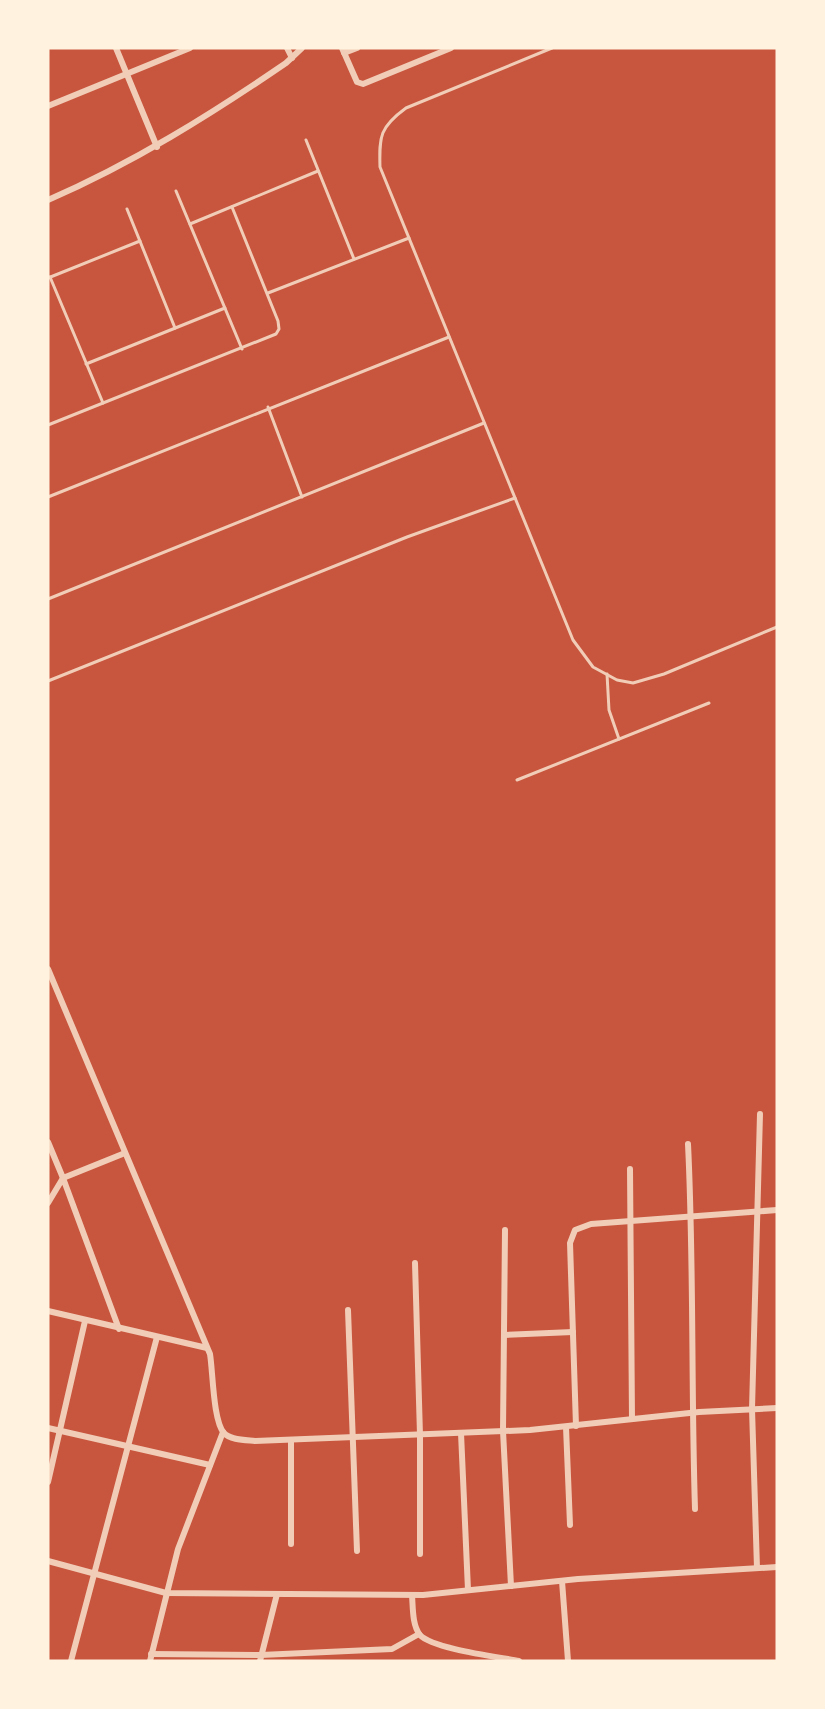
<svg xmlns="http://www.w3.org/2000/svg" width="825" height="1709" font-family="'Sofia Sans Condensed',sans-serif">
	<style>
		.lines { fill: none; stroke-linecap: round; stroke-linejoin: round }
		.service { stroke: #f1ccb7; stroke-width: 3 }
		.minor { stroke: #f1ccb7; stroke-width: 6 }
	</style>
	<rect width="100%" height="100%" fill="#c8553d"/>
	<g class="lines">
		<g class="service">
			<path d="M552 48 406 108C380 127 379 136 380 167L573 640 593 667 617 680 633 683 664 674 777 627"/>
			<path d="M306 140 354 259"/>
			<path d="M176 191 242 349"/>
			<path d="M127 209 175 328"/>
			<path d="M190 224 318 171"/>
			<path d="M50 277 103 403"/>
			<path d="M48 278 140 241"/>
			<path d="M268 293 409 238"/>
			<path d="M86 364 225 308"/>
			<path d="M268 407 302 497"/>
			<path d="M48 425 276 334 279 329 278 321 232 207"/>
			<path d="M48 497 449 337"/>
			<path d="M48 599 484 423"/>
			<path d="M607 674 609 710 619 739"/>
			<path d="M48 681 407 537 515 498"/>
			<path d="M517 780 709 703"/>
		</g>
		<g class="minor">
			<path d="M116 48 157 147"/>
			<path d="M287 48 292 58"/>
			<path d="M342 48 357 82 363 84 451 48"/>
			<path d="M344 53 357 48"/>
			<path d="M48 106 190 48"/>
			<path d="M48 200C133 163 210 115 286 63L302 48"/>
			<path d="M48 969 210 1354C213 1372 213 1421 224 1433 230 1440 245 1440 255 1441L530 1430 699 1412 777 1408"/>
			<path d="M48 1142 63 1178 125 1153"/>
			<path d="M688 1144C694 1265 691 1387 695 1509"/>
			<path d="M630 1169 632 1419"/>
			<path d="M48 1203 63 1178 119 1329"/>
			<path d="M505 1230 503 1431 511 1586"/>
			<path d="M415 1263 420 1435V1554"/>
			<path d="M348 1310 357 1551"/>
			<path d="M48 1311 207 1348"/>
			<path d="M504 1335 573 1332"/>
			<path d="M576 1426 570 1243 575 1230 591 1224 777 1210"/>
			<path d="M566 1427 570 1525"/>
			<path d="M48 1428 210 1465"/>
			<path d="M461 1433 468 1590"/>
			<path d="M291 1440V1544"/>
			<path d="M48 1482 85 1321"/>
			<path d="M48 1561 166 1593 423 1595 578 1579 777 1567"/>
			<path d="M757 1568 752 1409 760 1114"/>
			<path d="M562 1581 568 1661"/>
			<path d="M412 1595C413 1607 412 1625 420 1635 433 1649 499 1657 519 1661"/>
			<path d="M151 1654 261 1655 392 1649 419 1634"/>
			<path d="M71 1661 157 1337"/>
			<path d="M150 1661 178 1549 223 1432"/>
			<path d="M260 1661 277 1594"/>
		</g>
	</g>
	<rect width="825" height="1709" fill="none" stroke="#fff3e0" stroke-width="99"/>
</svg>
